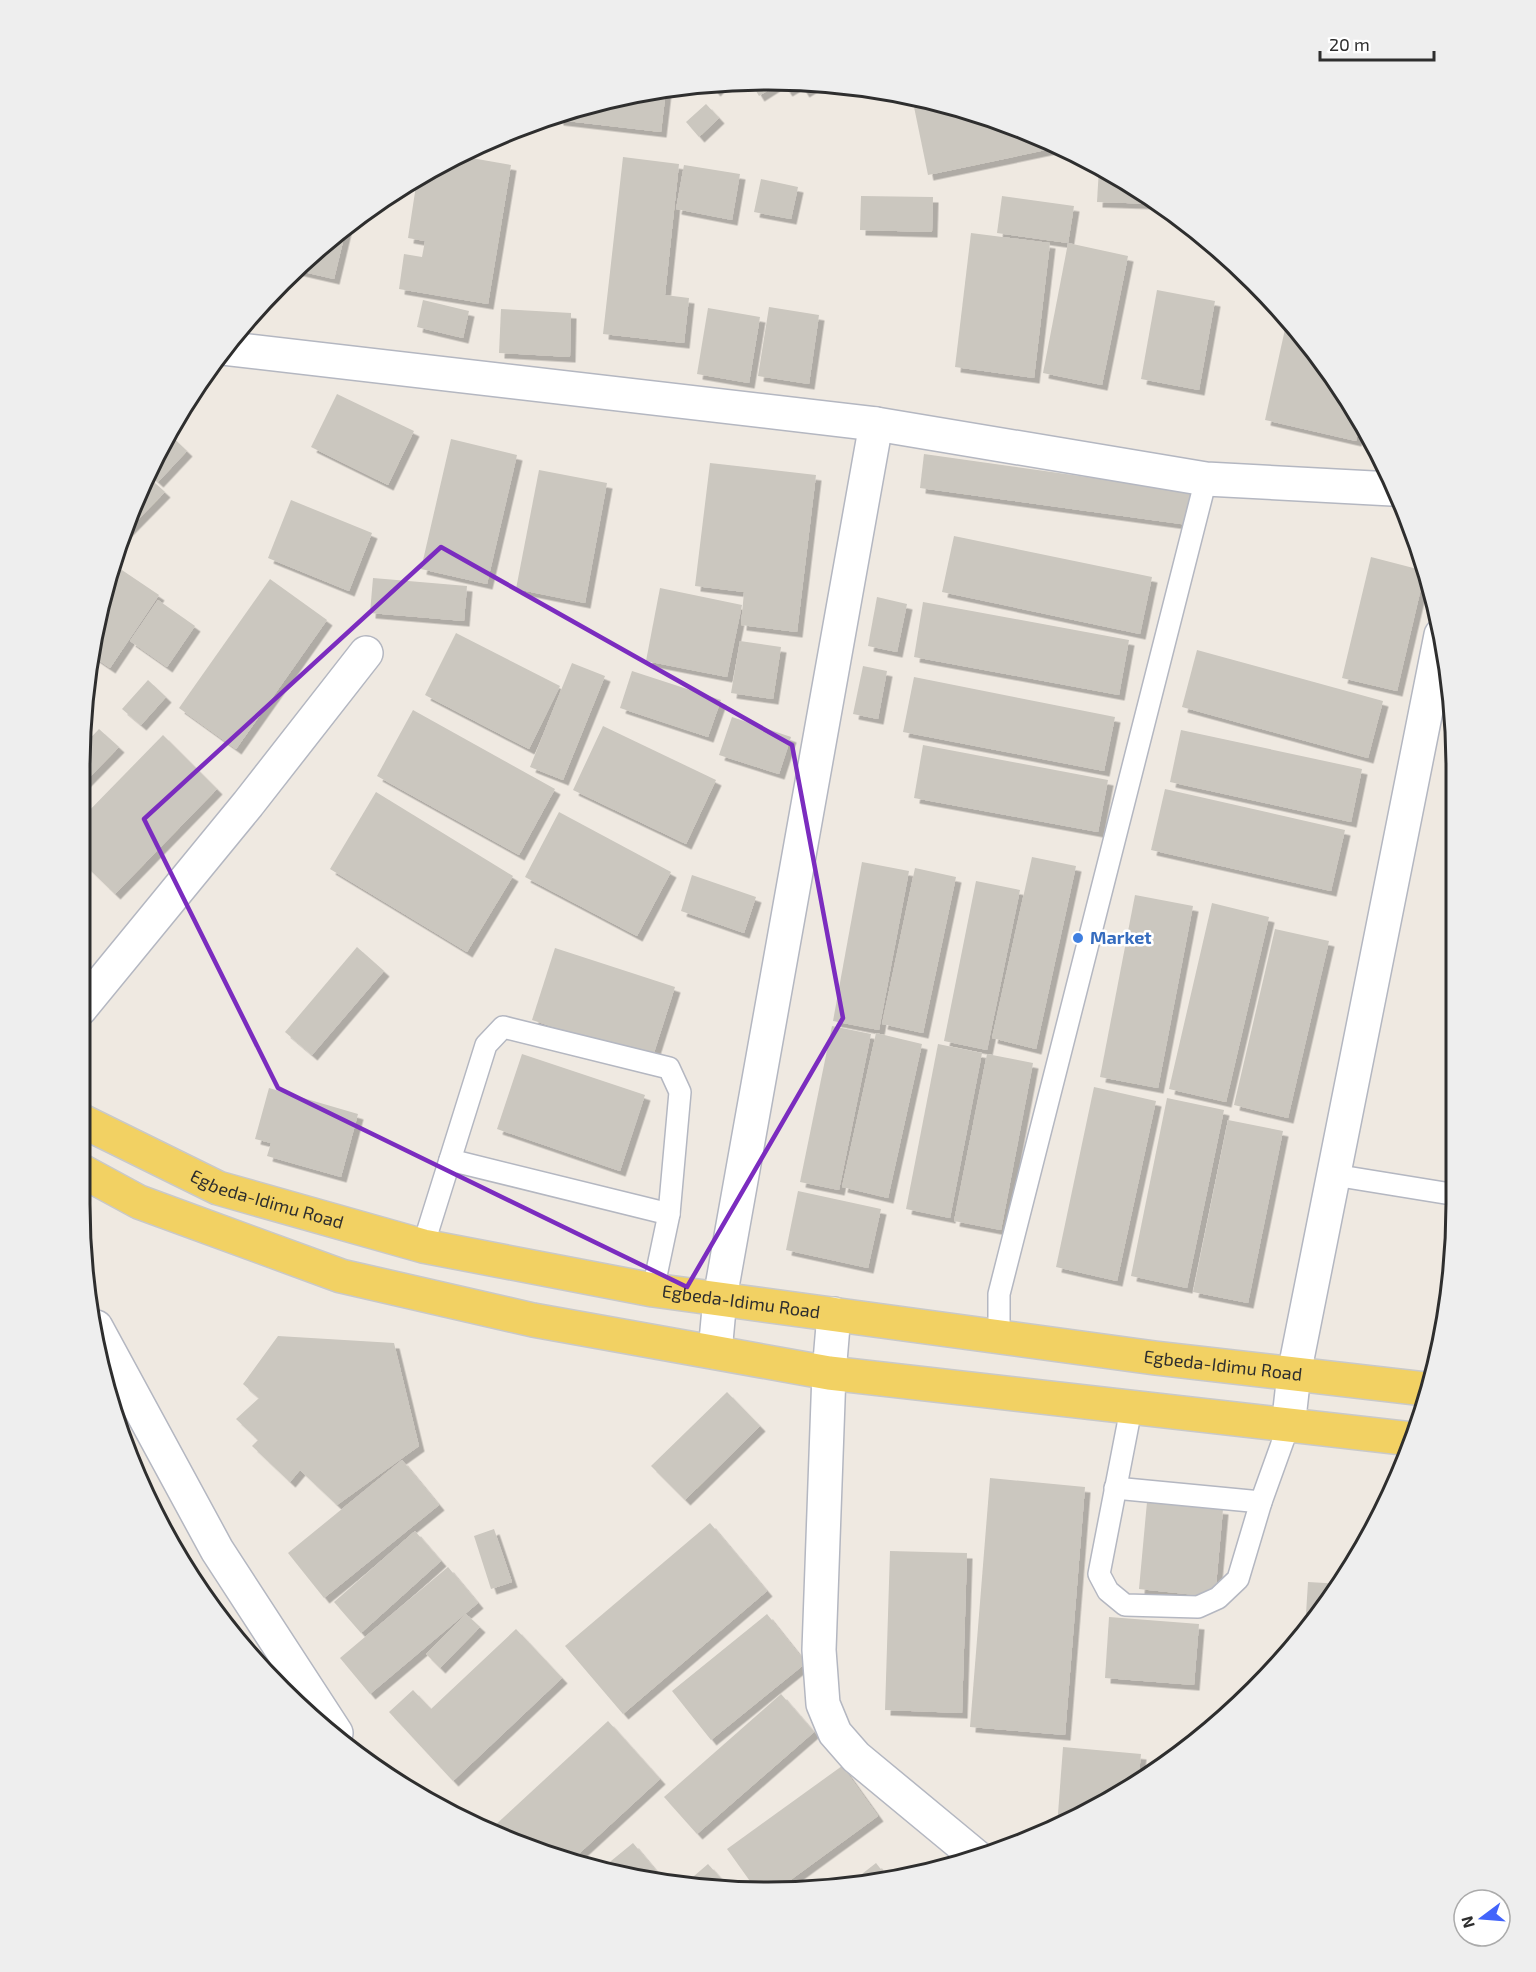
<svg xmlns="http://www.w3.org/2000/svg" width="1536" height="1972" font-family="'Exo 2',sans-serif">
	<style>
		.building { fill: #cbc7bf; filter: url(#shadow) }
		.lines { fill: none; stroke-linecap: round; stroke-linejoin: round }
		.service-casing { stroke: #b4b7c1; stroke-width: 24 }
		.minor-casing { stroke: #b4b7c1; stroke-width: 36 }
		.primary-casing { stroke: #c9c9c9; stroke-width: 36 }
		.service { stroke: #fff; stroke-width: 21 }
		.minor { stroke: #fff; stroke-width: 33 }
		.primary { stroke: #f2d163; stroke-width: 33 }
		.marked { fill: none; stroke: #7b2cbf; stroke-width: 4.5; stroke-linejoin: round }
		.shop-dot { fill: #3f7fe0; stroke: #fff; stroke-width: 2 }
		.labels { text-anchor: middle; stroke-width: 5; stroke-linejoin: round; paint-order: stroke }
		.shop-label { font-size: 18px; font-weight: bold; fill: #366cbe; stroke: #fff; text-anchor: start }
		.street-label { font-size: 18px; fill: #2e2e2e; stroke: #fff }
		.rim { fill: none; stroke: #2e2e2e; stroke-width: 3 }
	</style>
	<defs>
		<filter id="shadow"><feDropShadow dx="5.5" dy="5.5" stdDeviation="0" flood-color="#0004"/></filter>
	</defs>
	<rect width="100%" height="100%" fill="#efe9e1"/>
	<g class="building">
		<path d="M768 80 801 83 817 84 804 92 799 84 787 91 781 82 759 96 750 81Z"/>
		<path d="M722 84 715 91 710 85Z"/>
		<path d="M666 90 661 132 558 120V116L634 93Z"/>
		<path d="M925 99 1032 132 1060 147 928 175 913 102Z"/>
		<path d="M706 104 719 118 699 137 686 122Z"/>
		<path d="M460 156 511 165 488 304 399 289 404 254 422 257 425 241 408 238 417 179Z"/>
		<path d="M623 157 679 164 665 295 689 298 684 343 603 334Z"/>
		<path d="M684 165 740 174 732 220 676 209Z"/>
		<path d="M1099 168 1151 196 1155 199V204L1097 202Z"/>
		<path d="M761 179 798 187 791 219 754 212Z"/>
		<path d="M861 196 933 197 932 232 860 230Z"/>
		<path d="M1002 196 1074 206 1068 243 997 233Z"/>
		<path d="M347 225 334 279 295 270 314 251Z"/>
		<path d="M971 233 1050 243 1034 378 955 367Z"/>
		<path d="M1068 243 1128 256 1102 385 1043 373Z"/>
		<path d="M1157 290 1215 301 1199 390 1141 379Z"/>
		<path d="M423 300 469 311 463 338 417 327Z"/>
		<path d="M769 307 819 315 809 384 758 376Z"/>
		<path d="M708 308 760 317 749 383 697 374Z"/>
		<path d="M501 309 571 313 570 357 499 353Z"/>
		<path d="M1287 320 1341 386 1360 425 1356 441 1265 420Z"/>
		<path d="M337 394 414 431 388 485 311 447Z"/>
		<path d="M169 434 187 451 158 482 147 472Z"/>
		<path d="M451 439 517 455 487 584 421 569Z"/>
		<path d="M924 454 1193 492 1188 525 920 488Z"/>
		<path d="M710 463 816 475 797 632 741 625 744 592 695 586Z"/>
		<path d="M539 470 607 483 585 603 516 589Z"/>
		<path d="M146 475 165 492 119 539Z"/>
		<path d="M291 500 372 533 349 591 268 558Z"/>
		<path d="M954 536 1152 577 1140 634 942 592Z"/>
		<path d="M1371 557 1425 571 1397 691 1342 678Z"/>
		<path d="M113 564 159 595 110 668 94 657Z"/>
		<path d="M373 578 467 586 464 621 370 613Z"/>
		<path d="M270 579 327 620 236 749 179 708Z"/>
		<path d="M660 588 742 605 727 677 646 661Z"/>
		<path d="M877 597 907 604 897 652 868 646Z"/>
		<path d="M158 600 195 626 167 667 130 641Z"/>
		<path d="M923 602 1129 640 1119 695 914 657Z"/>
		<path d="M456 633 560 686 529 749 425 695Z"/>
		<path d="M740 641 781 647 773 699 731 693Z"/>
		<path d="M1197 650 1383 701 1368 758 1182 707Z"/>
		<path d="M572 663 605 676 563 780 530 767Z"/>
		<path d="M863 666 887 671 878 719 853 714Z"/>
		<path d="M632 671 721 700 708 737 620 708Z"/>
		<path d="M914 677 1115 717 1104 771 903 732Z"/>
		<path d="M148 680 166 697 141 725 122 709Z"/>
		<path d="M413 710 555 789 519 855 377 776Z"/>
		<path d="M732 717 791 737 779 774 719 755Z"/>
		<path d="M603 726 716 780 686 844 573 790Z"/>
		<path d="M99 729 119 747 81 786V748Z"/>
		<path d="M1181 730 1362 769 1351 822 1170 782Z"/>
		<path d="M163 735 217 789 115 894 81 861V819Z"/>
		<path d="M923 745 1108 780 1098 832 914 798Z"/>
		<path d="M1165 789 1345 830 1331 891 1151 850Z"/>
		<path d="M376 792 513 876 467 952 330 869Z"/>
		<path d="M559 812 671 872 637 936 525 877Z"/>
		<path d="M1032 857 1076 866 1036 1049 992 1038Z"/>
		<path d="M862 862 909 871 879 1030 833 1021Z"/>
		<path d="M915 868 956 877 923 1033 882 1024Z"/>
		<path d="M692 875 756 897 744 933 681 911Z"/>
		<path d="M976 881 1020 890 987 1050 944 1041Z"/>
		<path d="M1135 895 1193 906 1158 1088 1100 1077Z"/>
		<path d="M1212 903 1269 917 1226 1102 1169 1089Z"/>
		<path d="M1275 929 1329 941 1288 1118 1234 1105Z"/>
		<path d="M357 947 384 971 312 1055 285 1032Z"/>
		<path d="M555 948 675 987 652 1059 532 1020Z"/>
		<path d="M832 1026 871 1034 839 1190 800 1182Z"/>
		<path d="M876 1033 922 1044 888 1198 842 1187Z"/>
		<path d="M938 1044 982 1053 950 1218 906 1209Z"/>
		<path d="M522 1054 645 1095 620 1171 497 1129Z"/>
		<path d="M987 1054 1033 1063 1001 1230 954 1221Z"/>
		<path d="M1094 1087 1156 1101 1117 1281 1056 1267Z"/>
		<path d="M269 1088 358 1114 341 1177 267 1156 271 1143 255 1139Z"/>
		<path d="M1167 1098 1224 1110 1187 1288 1131 1276Z"/>
		<path d="M1228 1120 1283 1131 1248 1303 1193 1292Z"/>
		<path d="M798 1191 881 1209 868 1268 786 1250Z"/>
		<path d="M278 1336 394 1343 419 1446 337 1505 300 1470 290 1482 252 1446 258 1440 236 1419 259 1398 243 1384Z"/>
		<path d="M727 1392 760 1426 685 1500 651 1466Z"/>
		<path d="M402 1460 439 1505 324 1598 288 1553Z"/>
		<path d="M990 1478 1085 1487 1065 1735 970 1727Z"/>
		<path d="M1147 1502 1223 1509 1215 1597 1139 1589Z"/>
		<path d="M710 1523 767 1591 623 1714 565 1646Z"/>
		<path d="M494 1529 512 1582 491 1589 474 1536Z"/>
		<path d="M415 1531 441 1561 361 1633 334 1602Z"/>
		<path d="M890 1551 967 1553 962 1713 885 1710Z"/>
		<path d="M448 1567 478 1603 370 1694 340 1658Z"/>
		<path d="M1308 1582 1342 1584 1305 1630Z"/>
		<path d="M466 1614 480 1627 440 1668 426 1654Z"/>
		<path d="M767 1614 806 1663 711 1740 672 1691Z"/>
		<path d="M1109 1617 1199 1624 1194 1685 1105 1678Z"/>
		<path d="M516 1629 562 1678 453 1781 389 1712 413 1690 431 1709Z"/>
		<path d="M781 1694 814 1732 697 1834 664 1797Z"/>
		<path d="M608 1721 660 1779 571 1861 492 1828Z"/>
		<path d="M1063 1747 1141 1754 1138 1783 1057 1827Z"/>
		<path d="M842 1766 878 1816 774 1892 757 1891 727 1849Z"/>
		<path d="M633 1843 663 1879 600 1870Z"/>
		<path d="M876 1863 887 1877 853 1881Z"/>
		<path d="M708 1864 724 1882 720 1886 687 1882Z"/>
	</g>
	<g class="lines">
		<g class="service-casing">
			<g id="service">
				<path d="M450 1160 669 1214"/>
				<path d="M1334 1175 1451 1194"/>
				<path d="M423 1246 486 1045 503 1027 669 1068 680 1092 669 1214 653 1290"/>
				<path d="M999 1338V1294L1206 479"/>
				<path d="M1131 1409 1099 1574 1108 1591 1125 1605 1198 1607 1218 1598 1238 1579 1261 1502 1288 1427"/>
				<path d="M1115 1488 1261 1502"/>
			</g>
		</g>
		<g class="minor-casing">
			<g id="minor">
				<path d="M223 348 876 424 1206 479 1392 489"/>
				<path d="M80 1009 248 804 366 653"/>
				<path d="M834 1314 829 1373 819 1650 823 1704 835 1733 856 1757 978 1858"/>
				<path d="M96 1327 217 1550 336 1733"/>
				<path d="M715 1352 720 1298 876 424"/>
				<path d="M1288 1427 1294 1374 1441 635"/>
			</g>
		</g>
		<g class="primary-casing">
			<g id="primary">
				<path id="s1" d="M80 1120 218 1188 423 1246 653 1290 1155 1358 1425 1389"/>
				<path d="M80 1170 139 1202 341 1276 533 1320 829 1373 1412 1439"/>
			</g>
		</g>
		<use href="#service" class="service"/>
		<use href="#minor" class="minor"/>
		<use href="#primary" class="primary"/>
	</g>
	<path class="marked" d="M441 547 792 745 843 1018 687 1287 278 1088 144 819Z"/>
	<circle class="shop-dot" cx="1078" cy="938" r="6"/>
	<g class="labels">
		<g class="shop-label">
			<text x="1090" y="944">Market</text>
		</g>
		<g class="street-label">
			<text dy="6" stroke="none"><textPath href="#s1" startOffset="204">Egbeda-Idimu Road</textPath></text>
			<text dy="6" stroke="none"><textPath href="#s1" startOffset="690">Egbeda-Idimu Road</textPath></text>
			<text dy="6" stroke="none"><textPath href="#s1" startOffset="1176">Egbeda-Idimu Road</textPath></text>
		</g>
	</g>
	<path d="M0 0H1536V1972H0ZM768 90H768A678 678 0 0 1 1446 768V1204A678 678 0 0 1 768 1882H768A678 678 0 0 1 90 1204V768A678 678 0 0 1 768 90Z" fill="#eee" fill-rule="evenodd"/>
	<path class="rim" d="M768 90H768A678 678 0 0 1 1446 768V1204A678 678 0 0 1 768 1882H768A678 678 0 0 1 90 1204V768A678 678 0 0 1 768 90Z"/>
	<g transform="translate(1482 1918) rotate(254)"><circle r="28" fill="#ffffff" stroke="#ababab" stroke-width="1.5"/>
	<path d="M0-4.5L10 22L0 15L-10 22Z" fill="#4264fb"/>
	<text y="-9" font-size="16" font-weight="bold" text-anchor="middle" fill="#2e2e2e">N</text>
	</g>
	<path d="M1320 51v9h114v-9" fill="none" stroke="#2e2e2e" stroke-width="3"/>
	<text x="1329" y="51" font-size="18" fill="#2e2e2e" stroke="#ffffff" stroke-width="4.5" paint-order="stroke">20 m</text>
</svg>
